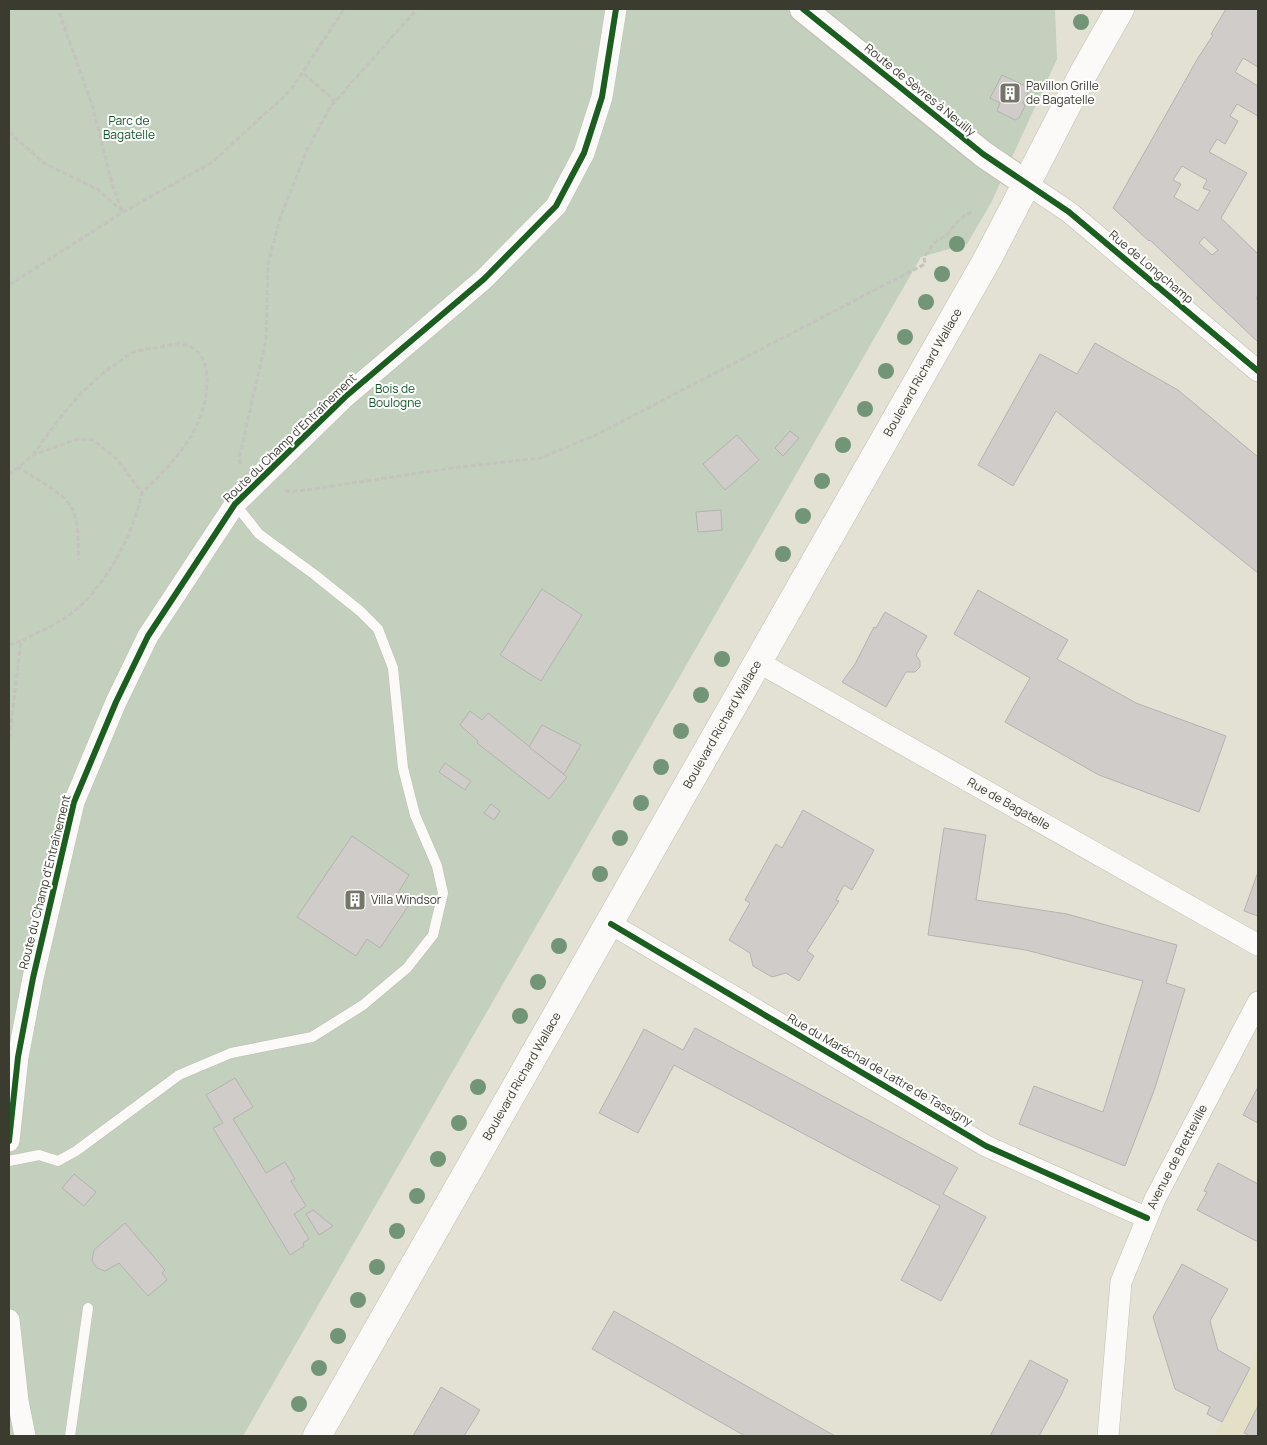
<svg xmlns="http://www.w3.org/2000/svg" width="1267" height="1445" font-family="Manrope,sans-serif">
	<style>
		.built { fill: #e4e0c7 }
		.green { fill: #c2d0bd }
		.building { fill: #cfccca; stroke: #b5b2b0; fill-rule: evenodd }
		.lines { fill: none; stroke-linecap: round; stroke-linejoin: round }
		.service-casing { stroke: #c1bfb3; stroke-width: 11 }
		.minor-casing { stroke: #c1bfb3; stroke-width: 22 }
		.tertiary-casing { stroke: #c1bfb3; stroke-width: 28 }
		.secondary-casing { stroke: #c1bfb3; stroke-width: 29 }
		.path { stroke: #c4c3be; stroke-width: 3; stroke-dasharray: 5 2.5; stroke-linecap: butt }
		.service { stroke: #fbfaf8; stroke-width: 10 }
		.minor { stroke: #fbfaf8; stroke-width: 21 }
		.tertiary { stroke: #fbfaf8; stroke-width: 26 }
		.secondary { stroke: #fbfaf8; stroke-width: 28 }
		.cycleway-casing { stroke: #fff; stroke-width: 9 }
		.cycleway { stroke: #1b5e20; stroke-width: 6 }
		.tree { fill: #719576 }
		.labels { text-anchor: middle; stroke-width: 4; stroke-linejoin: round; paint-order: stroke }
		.poi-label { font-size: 12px; fill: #3c3b30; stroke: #fff; text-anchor: start }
		.street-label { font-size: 12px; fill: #3c3b30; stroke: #fff }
		.park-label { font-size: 12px; fill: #145729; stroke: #fff }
	</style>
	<rect width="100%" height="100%" fill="#e3e1d3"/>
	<path class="built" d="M1258 1352V1436H1214L1222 1422Z"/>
	<path class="green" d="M9 9H1055L1057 59 991 203 967 244 921 257 243 1436H9Z"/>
	<g class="building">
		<path d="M1226 9H1258V67L1243 58 1235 72 1258 86V116L1237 104 1230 116 1238 121 1225 144 1217 139 1209 152 1247 173 1221 218 1258 254V295L1256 298 1258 301V342L1150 240 1149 241 1113 208 1198 58 1213 35 1211 34ZM1182 166 1207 180 1203 188 1210 191 1198 211 1174 197 1181 184 1173 180ZM1204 237 1218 250 1212 255 1199 243Z"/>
		<path d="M1002 75 1030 88 1023 103 1025 106 1019 118 1015 120 997 111 1000 103 990 98Z"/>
		<path d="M1095 343 1178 390 1258 457V573L1056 411 1013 486 978 465 1040 354 1077 374Z"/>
		<path d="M790 431 799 438 783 456 775 448Z"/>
		<path d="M737 435 759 460 725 490 703 464Z"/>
		<path d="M721 510 722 530 698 532 696 512Z"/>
		<path d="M542 589 582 615 541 681 500 655Z"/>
		<path d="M978 590 1068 640 1057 659 1136 703 1226 736 1199 812 1099 775 1005 722 1030 678 954 634Z"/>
		<path d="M885 612 927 636 916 655 920 661V667L915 672H906L886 707 842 682 855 664 874 627 876 628Z"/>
		<path d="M470 711 482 720 488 713 567 777 549 799 477 743 478 741 460 725Z"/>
		<path d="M542 725 581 745 564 774 529 747Z"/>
		<path d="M445 763 471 781 465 790 439 772Z"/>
		<path d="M491 804 500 811 494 820 484 813Z"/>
		<path d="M803 810 874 850 852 890 844 885 836 900 839 901 807 951 814 956 799 981 786 973 772 977 753 966 750 953 729 940 750 903 745 900 776 844 782 848Z"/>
		<path d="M944 828 986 835 976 900 1067 914 1177 945 1166 983 1185 989 1155 1088 1125 1166 1019 1124 1034 1086 1103 1112 1143 981 1026 950 928 935Z"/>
		<path d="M352 836 409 875 396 896 409 905 380 948 367 939 356 956 297 917Z"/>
		<path d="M1258 872V916L1244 911Z"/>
		<path d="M695 1028 958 1168 943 1194 986 1217 941 1301 901 1280 940 1206 674 1065 638 1133 599 1113 644 1029 683 1050Z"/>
		<path d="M235 1078 253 1107 233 1119 266 1173 285 1162 295 1179 291 1181 306 1206 294 1214 309 1239 303 1243 304 1246 290 1255 213 1128 223 1123 206 1095Z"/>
		<path d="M1258 1087V1123L1243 1115Z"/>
		<path d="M1218 1163 1258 1184V1242L1197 1210 1207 1192 1204 1191Z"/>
		<path d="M74 1174 96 1192 84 1206 62 1188Z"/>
		<path d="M313 1210 333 1226 319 1235 306 1214Z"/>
		<path d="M125 1223 165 1270 162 1273 167 1280 148 1296 119 1263 105 1271 97 1268 92 1261 94 1250Z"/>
		<path d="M1182 1264 1228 1289 1210 1321 1218 1350 1250 1368 1222 1422 1207 1414 1210 1407 1175 1389 1153 1317Z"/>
		<path d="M614 1311 835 1436H745L592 1349Z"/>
		<path d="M1030 1360 1068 1380 1061 1395 1039 1436H990Z"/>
		<path d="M441 1387 480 1410 464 1436H413Z"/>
		<path d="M1258 1406V1436H1250L1244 1433Z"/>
	</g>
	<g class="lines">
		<g class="service-casing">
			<g id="service">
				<path d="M9 1161 39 1155 58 1161 76 1151 179 1075 231 1053 312 1037 363 1005 407 968 433 935 443 893 437 866 415 815 403 768 393 668 378 629 360 611 315 575 259 534 235 504"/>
				<path d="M70 1436 88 1308"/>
			</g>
		</g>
		<g class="minor-casing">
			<g id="minor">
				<path d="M1027 184 1069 212 1258 371"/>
				<path id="s1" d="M758 662 1258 945"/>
				<path d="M611 924 986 1146 1147 1218"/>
				<path d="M9 1141 18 1057 33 978 74 802 116 702 148 636 235 504 345 397 484 279 556 206 584 153 602 97 616 9"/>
				<path d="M9 1320 18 1401 25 1436"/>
				<path id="s2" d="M1108 1436 1121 1282 1155 1199 1258 1002"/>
			</g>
		</g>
		<g class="tertiary-casing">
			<path id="tertiary" d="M803 9 983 154 1027 184"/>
		</g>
		<g class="secondary-casing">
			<g id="secondary">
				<path id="s3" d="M317 1436 988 258 1083 74 1120 9"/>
			</g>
		</g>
		<g class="path">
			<path d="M304 74 335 101"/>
			<path d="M9 132 44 163 97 189 123 212 113 187 92 105 58 9"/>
			<path d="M9 285 123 212 211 163 291 90 344 9"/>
			<path d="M33 455C57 420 82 387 117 363 122 360 127 355 133 352 139 350 148 349 155 348 163 347 174 343 182 344 218 352 208 400 197 425 184 452 163 472 142 493"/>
			<path d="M241 464 239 459 266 340 268 265 280 218 308 148 331 106 417 9"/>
			<path d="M17 467C31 475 67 495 73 510 79 526 78 544 79 560"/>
			<path d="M9 475 33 455 77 439 93 440 117 459 142 493C132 537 106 588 68 616 54 626 36 633 21 641"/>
			<path d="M285 491H299L452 468 540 458 594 436 925 264 924 257 934 243 947 235 960 219 972 211"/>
			<path d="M9 645 21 641 9 741"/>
		</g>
		<use href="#service" class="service"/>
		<use href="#minor" class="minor"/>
		<use href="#tertiary" class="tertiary"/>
		<use href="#secondary" class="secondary"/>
		<g class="cycleway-casing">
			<g id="cycleway">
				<path d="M803 9 983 154 1069 212 1258 371"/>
				<path d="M611 924 986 1146 1147 1218"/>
				<path d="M9 1141 18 1057 33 978 74 802 116 702 148 636 235 504 345 397 484 279 556 206 584 153 602 97 616 9"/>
			</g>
		</g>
		<use href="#cycleway" class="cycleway"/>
	</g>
	<g class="tree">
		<circle cx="1081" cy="22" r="8"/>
		<circle cx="957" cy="244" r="8"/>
		<circle cx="942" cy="274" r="8"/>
		<circle cx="926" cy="302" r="8"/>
		<circle cx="905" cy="337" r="8"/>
		<circle cx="886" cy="371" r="8"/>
		<circle cx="865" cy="409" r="8"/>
		<circle cx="843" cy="445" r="8"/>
		<circle cx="822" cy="481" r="8"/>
		<circle cx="803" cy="516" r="8"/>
		<circle cx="783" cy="554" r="8"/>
		<circle cx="722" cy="659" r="8"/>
		<circle cx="701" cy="695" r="8"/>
		<circle cx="681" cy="731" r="8"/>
		<circle cx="661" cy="767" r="8"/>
		<circle cx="641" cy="803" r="8"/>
		<circle cx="620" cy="838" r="8"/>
		<circle cx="600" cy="874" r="8"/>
		<circle cx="559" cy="946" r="8"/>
		<circle cx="538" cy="982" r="8"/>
		<circle cx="520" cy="1016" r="8"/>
		<circle cx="478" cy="1087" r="8"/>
		<circle cx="459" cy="1123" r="8"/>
		<circle cx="438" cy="1159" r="8"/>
		<circle cx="417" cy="1196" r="8"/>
		<circle cx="397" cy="1231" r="8"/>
		<circle cx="377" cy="1267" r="8"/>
		<circle cx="358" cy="1300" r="8"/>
		<circle cx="338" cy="1336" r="8"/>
		<circle cx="319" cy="1368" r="8"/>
		<circle cx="299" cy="1404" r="8"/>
	</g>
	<defs>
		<g id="building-square" transform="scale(1.125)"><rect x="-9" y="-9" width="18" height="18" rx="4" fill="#767569" stroke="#fff"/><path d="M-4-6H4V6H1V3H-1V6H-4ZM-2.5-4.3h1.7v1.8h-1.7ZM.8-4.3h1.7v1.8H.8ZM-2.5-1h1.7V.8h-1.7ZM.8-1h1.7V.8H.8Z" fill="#fff"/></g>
	</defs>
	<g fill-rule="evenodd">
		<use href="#building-square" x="1010" y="93"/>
		<use href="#building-square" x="355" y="900"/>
	</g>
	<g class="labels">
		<g class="poi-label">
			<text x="1026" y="90">Pavillon Grille<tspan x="1026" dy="14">de Bagatelle</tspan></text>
			<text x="371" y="904">Villa Windsor</text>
		</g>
		<g class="street-label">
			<text transform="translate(920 90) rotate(39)" y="4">Route de Sèvres à Neuilly</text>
			<text transform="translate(1151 267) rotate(40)" y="4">Rue de Longchamp</text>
			<text dy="4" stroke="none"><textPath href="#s3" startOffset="1224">Boulevard Richard Wallace</textPath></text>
			<text transform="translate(290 438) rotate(-44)" y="4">Route du Champ d'Entraînement</text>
			<text dy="4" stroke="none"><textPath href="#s3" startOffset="819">Boulevard Richard Wallace</textPath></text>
			<text dy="4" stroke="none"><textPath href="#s1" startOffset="288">Rue de Bagatelle</textPath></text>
			<text transform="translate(45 882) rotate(-76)" y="4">Route du Champ d'Entraînement</text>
			<text transform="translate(880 1070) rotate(30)" y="4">Rue du Maréchal de Lattre de Tassigny</text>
			<text dy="4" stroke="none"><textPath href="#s3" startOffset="414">Boulevard Richard Wallace</textPath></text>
			<text dy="4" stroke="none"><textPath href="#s2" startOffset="292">Avenue de Bretteville</textPath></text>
		</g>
		<g class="park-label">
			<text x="129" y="125">Parc de<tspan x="129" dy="14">Bagatelle</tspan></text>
			<text x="395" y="393">Bois de<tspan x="395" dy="14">Boulogne</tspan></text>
		</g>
	</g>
	<rect width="1267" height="1445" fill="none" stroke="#3c3b30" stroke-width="20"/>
</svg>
